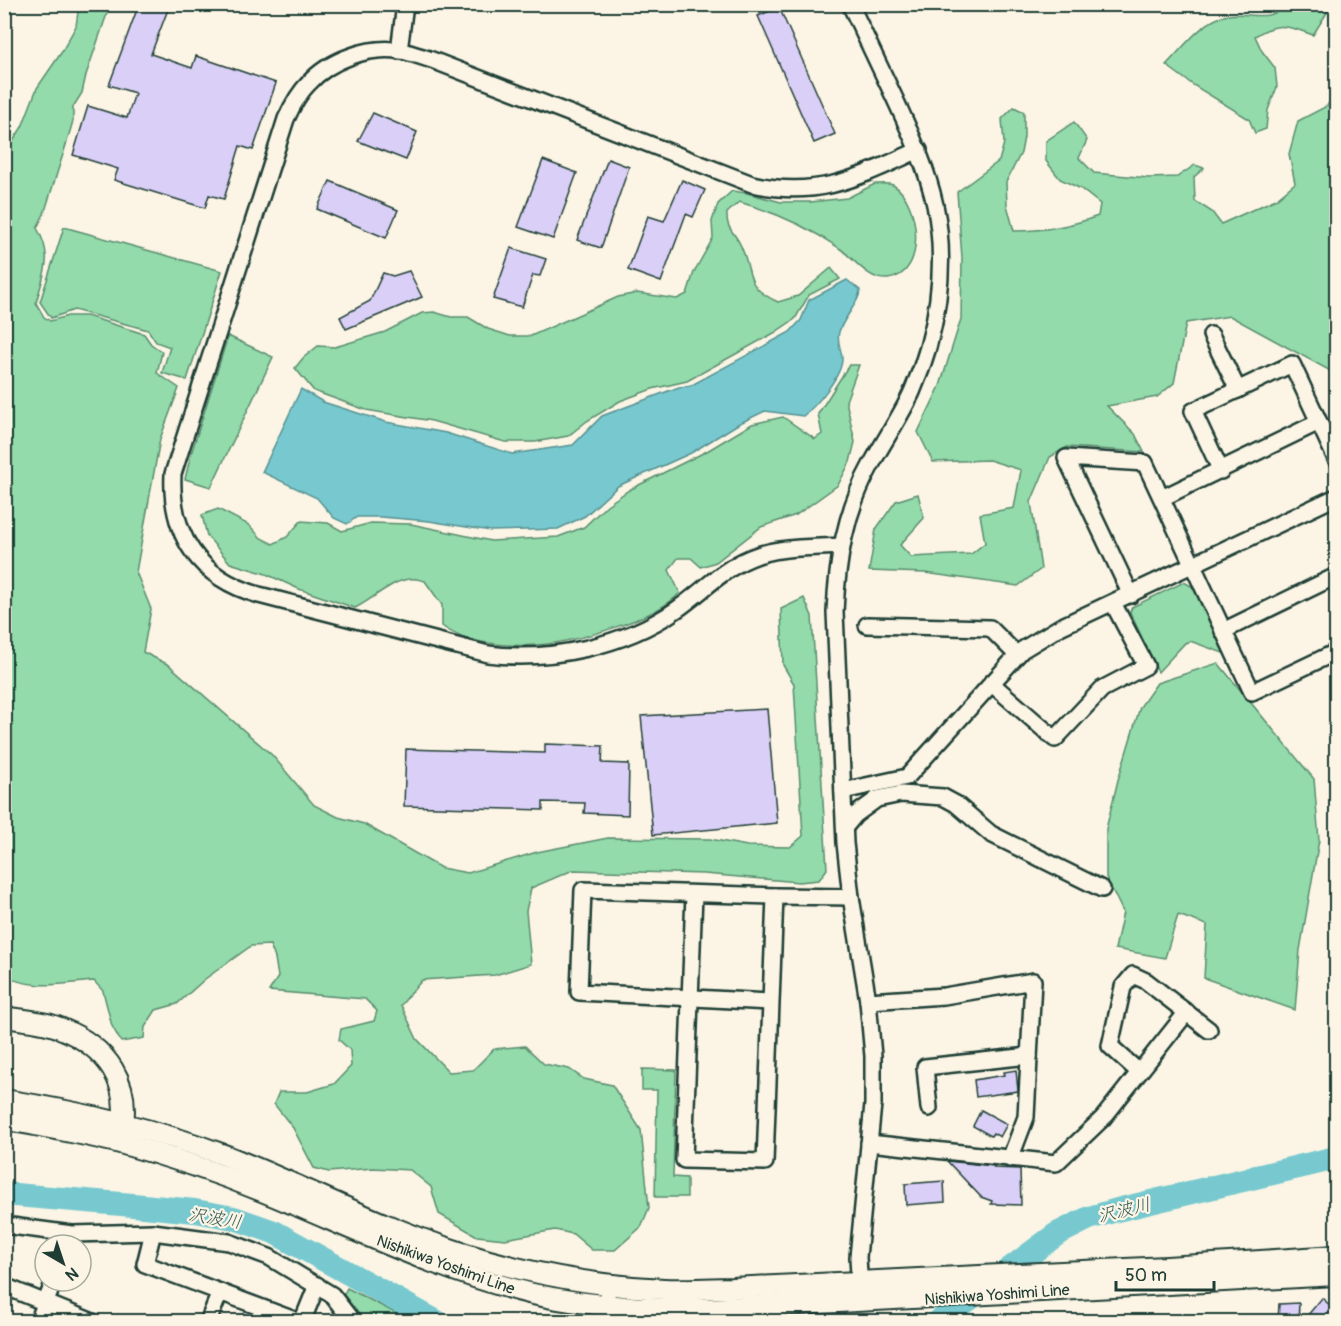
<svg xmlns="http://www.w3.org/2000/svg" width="1341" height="1326" font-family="Pangolin,'Klee One',sans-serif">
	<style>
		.green { fill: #93dbaa; stroke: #598c6f; stroke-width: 1.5 }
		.water { fill: #78c9cf; stroke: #549191; stroke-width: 1.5 }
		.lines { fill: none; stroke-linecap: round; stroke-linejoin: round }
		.river { stroke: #78c9cf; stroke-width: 24 }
		.building { fill: #dacff7; stroke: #1f3d34; stroke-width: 1.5 }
		.minor-casing { stroke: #1f3d34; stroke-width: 20 }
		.major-casing { stroke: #1f3d34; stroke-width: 24 }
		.minor { stroke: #fcf5e5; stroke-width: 15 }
		.major { stroke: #fcf5e5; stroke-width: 20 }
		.labels { text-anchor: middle; stroke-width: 4.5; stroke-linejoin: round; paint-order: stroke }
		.street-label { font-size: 16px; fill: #1f3d34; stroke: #fcf5e5 }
		.water-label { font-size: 18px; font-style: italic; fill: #315953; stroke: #fcf5e5 }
	</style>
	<rect width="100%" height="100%" fill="#fcf5e5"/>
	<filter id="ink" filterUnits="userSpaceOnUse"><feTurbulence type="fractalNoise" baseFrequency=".0167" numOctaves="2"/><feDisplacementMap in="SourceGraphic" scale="12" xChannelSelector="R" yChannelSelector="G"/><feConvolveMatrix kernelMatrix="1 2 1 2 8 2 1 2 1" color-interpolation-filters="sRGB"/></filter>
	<g filter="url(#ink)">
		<g class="green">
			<path d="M79 5H110L86 75 82 93 73 107V121L66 145 44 214 37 228C54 258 44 272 36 303L44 317 50 321 68 316H87L144 334 151 344 162 352 157 373 179 388 160 439 136 572 151 609 143 652 169 665 272 755 314 805 338 817 364 824 441 868 468 873 537 852 608 838 710 839 747 846 790 847 803 836 794 684 783 665 781 609 804 598 812 616 827 869 819 880 799 882 704 874 573 870 531 888 526 911 531 964 495 975 422 980 401 1005 417 1039 449 1072 473 1070 494 1049 525 1046 544 1064 569 1069 584 1079 612 1085 641 1130 649 1208 641 1227 615 1250H592L573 1234 555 1230 505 1239 477 1236 439 1214 431 1187 410 1170 373 1168 329 1172 314 1168 293 1128 274 1104 279 1092H307L334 1084 351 1066 350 1050 339 1040 341 1029 374 1021 377 1011 365 999 269 991 278 977 275 958 270 945 251 946 205 979 177 1004 156 1010 145 1027 144 1038 121 1042 112 1026 103 991 94 981C67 983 28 991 5 975V154L22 127 37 88 61 53 76 26Z"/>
			<path d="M1287 5H1336L1328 11 1313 35C1288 26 1279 21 1255 36L1262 51 1275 68 1277 87 1268 110 1266 129 1255 133 1249 119 1193 85 1166 65C1184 47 1202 20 1228 15 1248 11 1268 24 1287 5Z"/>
			<path d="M1336 90V374L1230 316 1186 323 1174 383 1157 397 1107 406 1135 434 1144 452 1067 447 1050 457 1031 502 1041 569 1018 586 925 573 869 571 876 529 896 501 918 494 924 518 900 545 911 557 971 554 985 543 980 514 1014 508 1021 470 989 460 933 462 918 432 940 386 961 319 962 258 957 192 999 161 1004 143 1002 119 1014 107 1024 112V137L1021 153 1006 182 1007 205 1014 231C1043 231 1071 226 1098 216L1100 204 1081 189 1060 179 1046 161V141L1074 122 1087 140 1079 158 1094 173 1149 178 1177 177 1195 165 1204 168 1194 177 1195 201 1212 212 1221 224 1276 199 1295 183 1289 154 1298 121 1327 106Z"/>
			<path d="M875 184C881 184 888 183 893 185 920 200 928 275 888 279 868 281 853 257 839 248 808 227 775 212 739 202L727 213C726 230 735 232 741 246 754 275 743 286 778 302L798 296 831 268 840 279 809 295 795 319 774 333 687 381 652 389 620 401 587 421 568 436 535 442H505L432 421 366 410 314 391 295 368 303 358 318 346 335 347 385 332 422 313 434 312 451 317H468L488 329 510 336H531L618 297 637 293 677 299 687 294 694 272 713 238 712 221 718 204 732 191 747 193 781 202H810L847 198Z"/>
			<path d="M64 227 222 271 187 380 162 373 170 347 156 342 148 330 74 310 51 318 40 302Z"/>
			<path d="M228 336 273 357 211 487 185 479 191 454Z"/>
			<path d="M849 365H859L846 401 855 442 850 462 838 485 796 515 761 527 716 562 701 567 691 558H678L669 570 680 593C655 620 572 643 535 645 508 647 463 643 442 626V605L425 581C420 580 415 578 410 579 392 580 372 600 355 608L299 589 266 574 230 563 207 536 202 515 218 509 249 525 261 538 273 544 287 537 301 521 328 523 342 531 371 523 411 524 491 541 558 537 584 527 607 505 629 490 707 451 752 424 783 417 815 439 822 434 818 414Z"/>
			<path d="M1184 582 1193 587 1225 651 1223 653 1190 641 1185 643 1158 672 1130 612 1132 607Z"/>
			<path d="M1218 663 1314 779 1319 840 1300 950 1295 1010 1204 978 1207 925 1178 915 1165 958 1115 949 1123 912 1106 877V829L1118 780 1140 707 1157 683Z"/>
			<path d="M642 1069 676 1070 673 1177 687 1178V1197H655L657 1090H642Z"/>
			<path d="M347 1288 411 1321H364L343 1296Z"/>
		</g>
		<path class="water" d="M847 280 860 290C860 302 843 318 839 332 836 341 842 350 842 359 842 376 816 406 803 416L765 411 738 424 691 453 618 486 585 516 558 529 491 531 429 521 381 517H357L347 524 334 518 317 498 262 472 301 389 323 402 386 422 446 433 512 454 573 445 602 416 679 387 690 386 790 332 801 320 809 300Z"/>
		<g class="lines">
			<g class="river">
				<path d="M4 1194 133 1205 195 1211 234 1218 274 1232 437 1322"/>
				<path d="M938 1322 1057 1234 1089 1218 1117 1210 1336 1158"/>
			</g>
		</g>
		<g class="building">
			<path d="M139 4H170L151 54 192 68 196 56 276 83 253 150 240 146 224 199 209 195 205 208 114 180 118 169 73 155 88 106 127 118 135 93 109 85Z"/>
			<path d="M779 7 835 134 814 143 758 16Z"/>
			<path d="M373 113 417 132 406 160 358 141Z"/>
			<path d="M608 159 629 167 601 248 577 240Z"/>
			<path d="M543 160 577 173 553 239 518 227Z"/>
			<path d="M682 180 705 190 693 217 686 214 661 282 628 270 648 216 664 221Z"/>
			<path d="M330 181 398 210 386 238 317 209Z"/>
			<path d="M511 248 546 259 540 276 533 275 522 307 493 299Z"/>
			<path d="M409 271 422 297 346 329 340 317 370 301 383 273 393 276Z"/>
			<path d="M767 709 777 823 653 835 641 716Z"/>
			<path d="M545 744 603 746 602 763 629 764 628 815 584 813 585 803 543 802V810L404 806 406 749 545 753Z"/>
			<path d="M1016 1070 1018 1091 976 1097 974 1080 1005 1075 1004 1072Z"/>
			<path d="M981 1110 1007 1124 1000 1137 993 1133 991 1136 973 1126Z"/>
			<path d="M947 1161 994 1166V1168L1020 1169 1021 1205 991 1204 992 1201 981 1197Z"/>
			<path d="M944 1181 945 1202 906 1205 905 1184Z"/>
			<path d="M1322 1298 1336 1311 1327 1322H1302Z"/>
			<path d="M1299 1303 1298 1322H1278L1279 1304Z"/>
		</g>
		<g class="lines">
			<g class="minor-casing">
				<g id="minor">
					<path d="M850 4C865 36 880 68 895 99 911 134 927 168 935 205 948 267 937 335 912 392 900 418 883 442 870 467 845 512 837 562 835 612L845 843 851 897 868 1001 873 1056V1104L858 1257 860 1292"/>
					<path d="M399 51 405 4"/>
					<path d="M1211 335 1238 390"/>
					<path d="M1221 471 1193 411 1292 364 1336 459"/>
					<path d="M1162 498 1319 422"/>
					<path d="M841 546C811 548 778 546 750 558 721 570 701 593 676 610 624 646 549 662 488 654L259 595C199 578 170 535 173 474L286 119C292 106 298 94 308 84 329 60 370 45 401 51 412 53 422 57 432 60L752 184C820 199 859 177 919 150"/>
					<path d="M1131 595 1066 458 1145 463 1252 692 1336 652"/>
					<path d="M867 625 990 628 1017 655"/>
					<path d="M1223 631 1336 576"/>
					<path d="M991 683 1055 739 1102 689 1146 666 1113 603"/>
					<path d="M843 791 907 777 1022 650 1060 627 1336 497"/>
					<path d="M845 827 855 815 877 799 901 794 943 797 956 804 991 834 1102 889"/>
					<path d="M694 894 684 1160 765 1162 775 896"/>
					<path d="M868 1001 944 996 1033 981 1026 1117 1010 1159"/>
					<path d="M770 1002 579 992 583 890 775 896 851 897"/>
					<path d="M1139 1072 1110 1046 1123 987 1133 975 1146 981 1209 1030"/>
					<path d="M929 1108 925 1067 1029 1056"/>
					<path d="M869 1143 1056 1163 1103 1118 1187 1012"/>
					<path d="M4 1225 72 1234 153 1232 229 1242 269 1257 332 1295 353 1322"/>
					<path d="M153 1232 145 1264 300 1322"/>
					<path d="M4 1286 93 1322"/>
					<path d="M607 1296 613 1322"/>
					<path d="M38 1322 54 1281"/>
					<path d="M208 1322 220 1292"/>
					<path d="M302 1322 317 1285"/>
				</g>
			</g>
			<g class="major-casing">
				<g id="major">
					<path d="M4 1017C22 1020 43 1021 60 1028 107 1047 133 1083 121 1134"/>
					<path d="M4 1100C80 1112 153 1128 224 1155 303 1186 378 1226 459 1252 525 1273 595 1286 664 1289 687 1290 709 1288 732 1288L1167 1267 1336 1256"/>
					<path d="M4 1119C43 1127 82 1133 120 1143 168 1156 216 1172 262 1191 351 1227 438 1271 533 1294 590 1307 650 1309 709 1309L1336 1275"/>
				</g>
			</g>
			<use href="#minor" class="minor"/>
			<use href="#major" class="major"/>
		</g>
	</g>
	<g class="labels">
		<g class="street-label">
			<text transform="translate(446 1264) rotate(20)" y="6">Nishikiwa Yoshimi Line</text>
			<text transform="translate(997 1294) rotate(-4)" y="6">Nishikiwa Yoshimi Line</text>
		</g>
		<g class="water-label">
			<text transform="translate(1124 1210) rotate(-14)" y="6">沢波川</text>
			<text transform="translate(215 1218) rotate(9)" y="6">沢波川</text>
		</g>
	</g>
	<rect width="1341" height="1326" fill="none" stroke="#fcf5e5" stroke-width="24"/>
	<rect x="12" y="12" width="1317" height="1302" fill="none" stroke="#1f3d34" stroke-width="2" filter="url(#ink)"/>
	<g transform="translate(63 1263) rotate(141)"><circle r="28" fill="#fcf5e5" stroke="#a4ab9e" stroke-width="1.5"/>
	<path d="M0-4.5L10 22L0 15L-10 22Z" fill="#1f3d34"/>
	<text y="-9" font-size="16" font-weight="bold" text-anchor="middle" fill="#1f3d34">N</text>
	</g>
	<path d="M1116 1281v9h98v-9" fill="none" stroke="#1f3d34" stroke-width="3"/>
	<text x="1125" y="1281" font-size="18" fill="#1f3d34" stroke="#fcf5e5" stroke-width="4.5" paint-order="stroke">50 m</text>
</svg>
